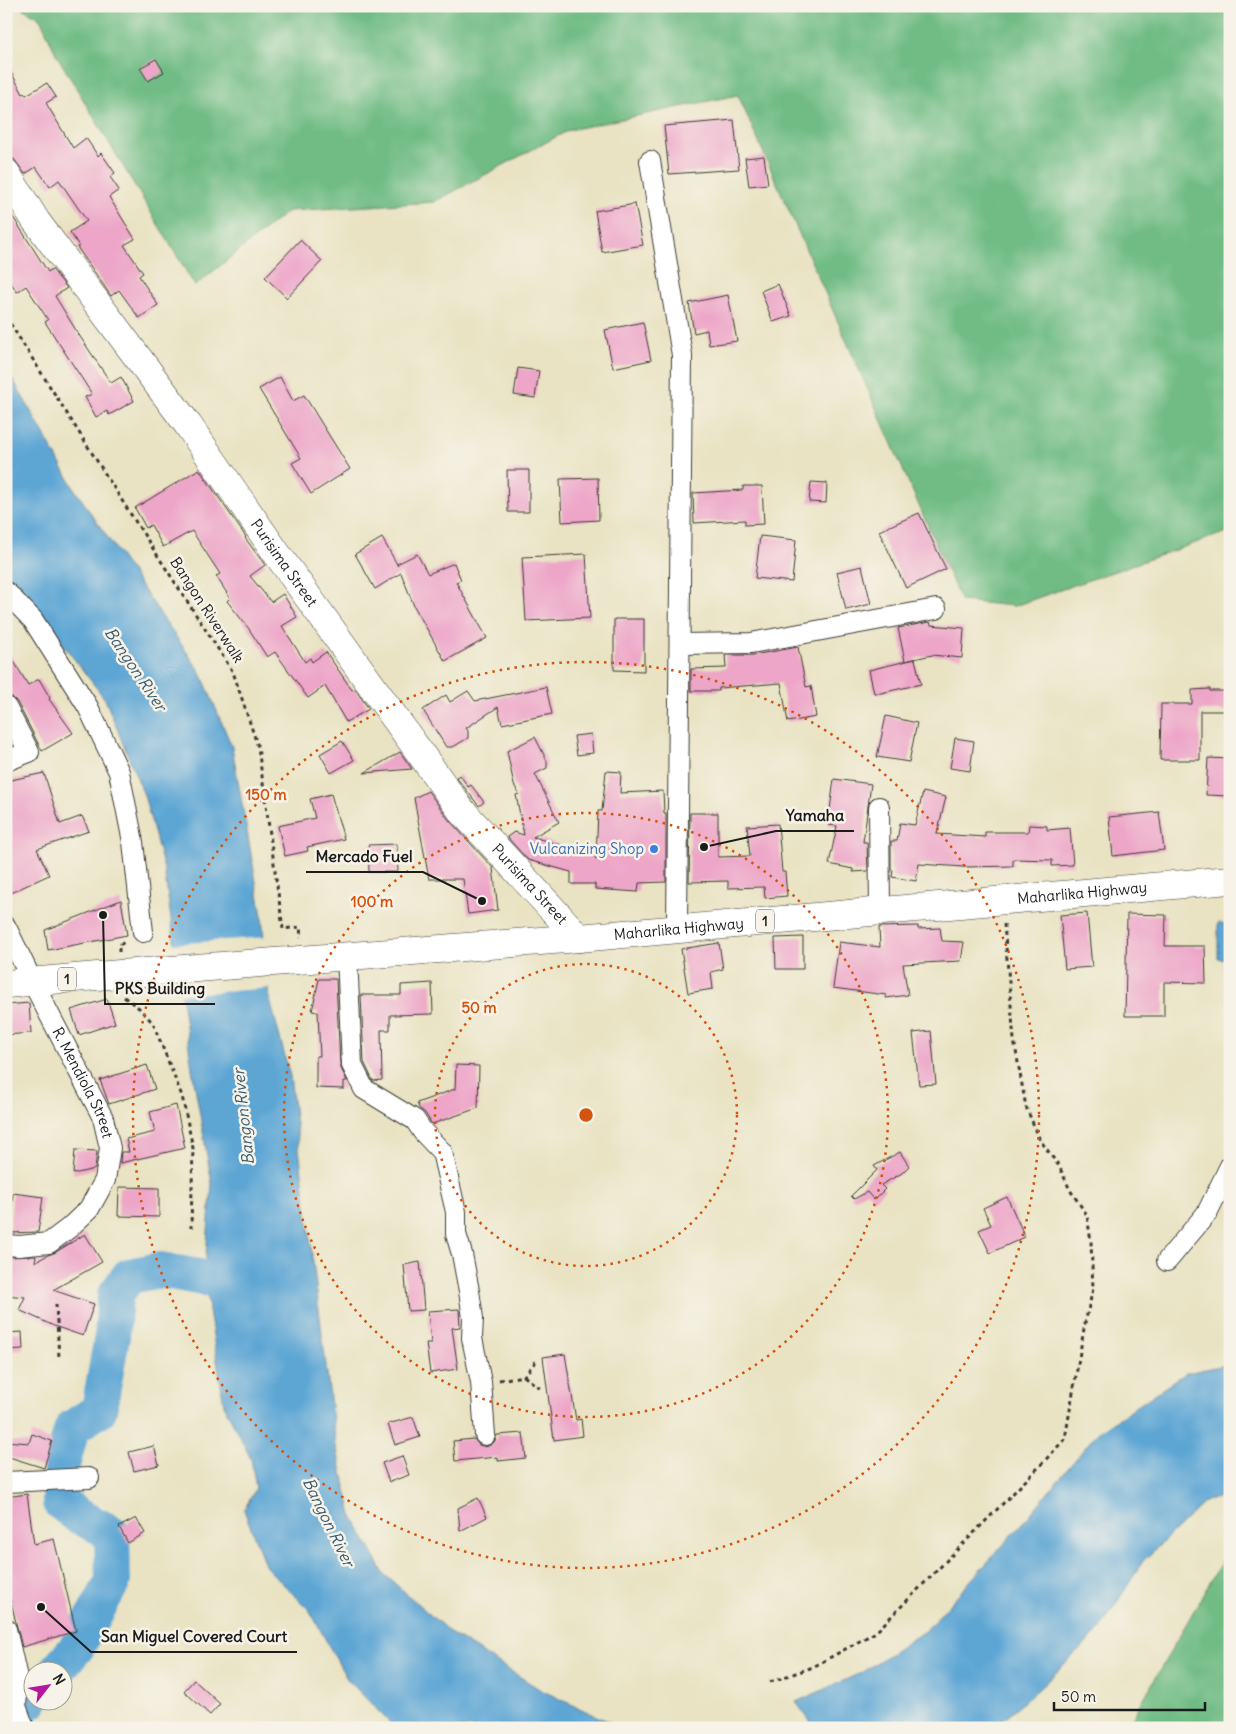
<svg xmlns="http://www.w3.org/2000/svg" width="1236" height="1734" font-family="Delius,sans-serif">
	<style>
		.forest { fill: #70bc84; stroke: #466c50 }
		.water { fill: #5da6d4; stroke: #3c6178 }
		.pier { fill: #e9e3c3 }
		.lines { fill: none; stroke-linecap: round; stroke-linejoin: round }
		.river { stroke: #5da6d4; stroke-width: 36 }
		.building { fill: #eda6c8 }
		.street-casing { stroke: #3b3a35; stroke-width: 22 }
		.secondary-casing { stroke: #3b3a35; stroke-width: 29 }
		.highway-casing { stroke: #3b3a35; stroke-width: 29 }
		.path { stroke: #3b3a35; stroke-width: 3; stroke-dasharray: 4 4; stroke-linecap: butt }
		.street { stroke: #fff; stroke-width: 20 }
		.secondary { stroke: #fff; stroke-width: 28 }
		.highway { stroke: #fff; stroke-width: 28 }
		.ring { fill: none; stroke: #d4530e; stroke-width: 2.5; stroke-dasharray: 2.5 5 }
		.shop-dot { fill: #3f7fe0; stroke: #f7f3e8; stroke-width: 2 }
		.labels { text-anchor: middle; stroke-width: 5; stroke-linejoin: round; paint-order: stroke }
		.shield { fill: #f7f3e8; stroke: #5e5c59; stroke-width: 1 }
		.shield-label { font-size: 14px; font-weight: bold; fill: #1c1c1c }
		.street-label { font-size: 15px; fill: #1c1c1c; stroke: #f7f3e8 }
		.shop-label { font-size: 15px; fill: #366cbe; stroke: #f7f3e8; text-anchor: end }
		.water-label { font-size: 16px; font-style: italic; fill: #395a6f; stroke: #f7f3e8 }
		.centre { fill: #d4530e; stroke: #f7f3e8; stroke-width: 2.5 }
		.ring-label { font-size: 15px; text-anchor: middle; font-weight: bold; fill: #d4530e; stroke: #f7f3e8; stroke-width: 5; stroke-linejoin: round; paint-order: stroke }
		.leader { fill: none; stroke: #1c1c1c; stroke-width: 2 }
		.callout-dot { fill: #1c1c1c; stroke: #f7f3e8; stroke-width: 2 }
		.callout-label { font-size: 16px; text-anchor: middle; font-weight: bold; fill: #1c1c1c; stroke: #f7f3e8; stroke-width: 5; stroke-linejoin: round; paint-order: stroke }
	</style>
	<rect width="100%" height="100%" fill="#f7f3e8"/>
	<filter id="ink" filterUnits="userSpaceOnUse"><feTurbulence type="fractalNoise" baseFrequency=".02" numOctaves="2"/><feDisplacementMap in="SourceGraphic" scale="10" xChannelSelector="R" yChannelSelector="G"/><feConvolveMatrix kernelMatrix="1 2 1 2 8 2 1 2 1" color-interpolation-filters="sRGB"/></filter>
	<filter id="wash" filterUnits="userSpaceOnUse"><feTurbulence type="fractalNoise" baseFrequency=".0096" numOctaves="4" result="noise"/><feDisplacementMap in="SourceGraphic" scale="20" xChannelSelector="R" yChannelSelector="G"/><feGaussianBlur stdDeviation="1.12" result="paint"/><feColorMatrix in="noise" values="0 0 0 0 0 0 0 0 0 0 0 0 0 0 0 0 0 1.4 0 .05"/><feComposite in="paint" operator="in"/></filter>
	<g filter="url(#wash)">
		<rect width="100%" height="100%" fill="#e9e3c3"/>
		<g class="forest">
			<path d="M18 6H1230V531L1014 606 961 601 738 95 569 130 434 202 288 211 195 286 56 54 40 18Z"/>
			<path d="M1230 1547V1728H1127Z"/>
		</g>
		<g class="water">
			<path d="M6 367 75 490 201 673 232 747 262 916 269 996 290 1076 336 1446 352 1515 384 1574 453 1635 541 1690 622 1728H395L347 1679 310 1611 266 1567 244 1510 256 1488 251 1459 224 1405 204 1278 212 1184 192 1069 164 869 144 795 105 699 6 571Z"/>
			<path d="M1218 923 1230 924V959L1218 958Z"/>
			<path d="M1230 1364V1495L1206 1501 1143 1561 1099 1631 1041 1687 993 1728H815L796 1702 861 1673 926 1630 1024 1522 1097 1433 1186 1373Z"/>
		</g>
		<path class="pier" d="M267 937 271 988 179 995 172 944Z"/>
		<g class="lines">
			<g class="river">
				<path d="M56 1672 77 1647 113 1581 112 1533 78 1516 60 1502 61 1469 72 1428 99 1410 112 1337 115 1295 129 1276 160 1270 204 1278"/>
				<path d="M6 1712 30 1702 32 1699"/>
			</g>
		</g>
		<g id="blocks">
			<g class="building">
				<path d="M156 59 164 72 148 81 140 68Z"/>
				<path d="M6 63 23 94 25 93 26 95 47 83 56 97 46 103 73 148 86 138 98 156 101 153 115 173 110 177 119 190 109 197 135 239 124 245 143 273 139 276 158 305 139 318 119 290 111 296 77 247 79 246 70 232 87 221 59 180 50 187 36 167 25 174 14 159 6 158Z"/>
				<path d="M734 120 739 169 669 174 664 126Z"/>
				<path d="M764 156 768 184 749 186 745 158Z"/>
				<path d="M635 204 643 245 602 252 595 211Z"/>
				<path d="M6 206 48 272 52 269 67 288 55 296 77 332 111 383 121 377 134 401 109 415 107 411 96 417 85 397 92 394 45 322 48 320 26 286 17 292 6 275Z"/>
				<path d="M300 240 322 261 287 298 265 277Z"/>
				<path d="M778 284 791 316 773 322 761 291Z"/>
				<path d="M728 295 737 341 709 345 707 330 694 333 689 303Z"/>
				<path d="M643 322 651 360 613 368 605 330Z"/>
				<path d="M518 368 539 371 535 398 514 395Z"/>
				<path d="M280 377 293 401 304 395 350 469 311 494 292 463 301 458 259 389Z"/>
				<path d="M199 469 246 537 245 538 265 565 250 576 271 602 283 594 297 617 282 626 305 662 310 658 312 662 326 652 352 690 355 689 369 709 346 722 325 686 308 698 275 652 267 657 249 629 227 601 230 598 216 576 220 574 192 531 163 547 151 525 146 528 135 508Z"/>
				<path d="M507 470H529V512H508Z"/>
				<path d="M598 478 599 520 562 522 560 479Z"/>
				<path d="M811 482 827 483 826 503 809 502Z"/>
				<path d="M743 486H762L764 524 745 525V520L694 523 693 493 743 490Z"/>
				<path d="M919 513 946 569 906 588 879 531Z"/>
				<path d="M760 536 796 540 792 582 755 578Z"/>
				<path d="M382 538 398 566 397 564 417 554 428 574 454 563 461 580 456 582 487 638 445 661 414 606 401 573 375 589 355 554Z"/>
				<path d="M586 554 590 618 526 621 522 557Z"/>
				<path d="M862 566 871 604 846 610 837 572Z"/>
				<path d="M614 619H644V671L614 670Z"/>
				<path d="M930 622 931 625 964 628 962 658 932 655 905 661 898 628Z"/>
				<path d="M798 647 806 687 811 686 816 717 788 722 781 683 719 688V691H691V669L726 668 725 655H753Z"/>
				<path d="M6 648 28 685 39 679 50 698 49 699 73 733 42 751 17 702 12 697 6 695Z"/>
				<path d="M915 659 921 684 881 693H874L869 670Z"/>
				<path d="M546 687 552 714 502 724 498 707 466 728 468 731V738L453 747H446L423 710 446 695 450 702 468 691 475 701Z"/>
				<path d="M1210 689V691H1230V711H1200V760H1160L1161 704H1192V690Z"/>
				<path d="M886 716 917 723 909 762 877 757Z"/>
				<path d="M591 734 593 753 577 755 574 736Z"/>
				<path d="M535 737 547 761V768L535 774 559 822 533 837 594 855 596 859 598 811H602L606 771 621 772 620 793 663 791 664 813H666V882L639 883 638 892 595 889V884H571V872L528 860 507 837 514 832 524 835 516 795 519 794 514 785 507 751Z"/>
				<path d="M955 738 974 741 970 771 950 768Z"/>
				<path d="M342 741 354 760 331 773 320 754Z"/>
				<path d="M400 752 412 769 364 773Z"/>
				<path d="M1208 758 1230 759V796L1206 795Z"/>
				<path d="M44 773 60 824 82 816 89 831 37 849 49 875 6 895V781Z"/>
				<path d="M460 775 468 787 471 785 484 802 479 806 456 777Z"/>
				<path d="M834 779 871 784 863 842H867L868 871 853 872V869L829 864 837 826 828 825Z"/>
				<path d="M428 791 449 820 493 868 498 910 468 914 463 879H429L414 798Z"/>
				<path d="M923 792 946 797 937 834 985 837V832H1028L1029 825 1047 826V830L1070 828 1073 865 1052 866V860L1013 859V866L964 867 919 864 916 881 892 877 893 870H891V841H897L900 823 915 825Z"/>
				<path d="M331 794 344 839 307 847 308 851 285 856 278 826 315 818 310 799Z"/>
				<path d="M1159 812 1164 850 1113 856 1109 817Z"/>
				<path d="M690 813H718V857L750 856 747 826 778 824 782 872H785L787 896 765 898 764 887 728 888V881L689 882Z"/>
				<path d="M397 844 398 872H369L368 845Z"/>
				<path d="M121 900 127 935 48 950 45 930Z"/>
				<path d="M1087 913 1092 967 1065 969 1060 915Z"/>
				<path d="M1127 914 1166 915 1165 946H1205L1206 983 1164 982V1016H1125Z"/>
				<path d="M918 926V929L940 928 942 941 964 942 961 961 903 964 908 995 886 998V995L833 988 839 942 880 947 879 927Z"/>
				<path d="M803 937V969H776L775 938Z"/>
				<path d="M719 943 723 969 711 972 713 989 688 993 681 949Z"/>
				<path d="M319 979H336L340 1066 347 1081H344V1089L316 1088V1056H320L318 1012 312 1011Z"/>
				<path d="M432 983 433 1014 390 1015V1030H381L382 1080 373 1081 364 1062 361 995H401V985Z"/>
				<path d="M107 999 115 1023 79 1035 71 1010Z"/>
				<path d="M29 1003 31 1033 6 1035V1005Z"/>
				<path d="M931 1031 936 1084 919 1085 913 1033Z"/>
				<path d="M147 1065 155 1089 109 1104 100 1080Z"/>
				<path d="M456 1065 479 1066 478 1108 432 1124 425 1113 419 1108 417 1103 455 1089Z"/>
				<path d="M176 1105 185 1148 120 1163 121 1152H129L126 1139 155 1132 150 1112Z"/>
				<path d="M75 1150 97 1151 95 1169 73 1174Z"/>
				<path d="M900 1152 909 1166 902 1173 881 1185 885 1189 874 1200 867 1192 854 1199 851 1196 877 1170 874 1166Z"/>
				<path d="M119 1187 159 1188V1217L118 1216Z"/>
				<path d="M13 1193 43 1197 38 1232 9 1233Z"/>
				<path d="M1007 1197 1025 1237 990 1253 979 1230 991 1225 983 1208Z"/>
				<path d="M85 1234 102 1262 53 1290 94 1304 83 1336 54 1326 19 1310 25 1297 6 1295V1257L36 1256 35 1262 48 1255 56 1252Z"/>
				<path d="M420 1262 424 1310 408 1311 404 1265Z"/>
				<path d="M459 1309 460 1327 452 1328 458 1369 430 1373 426 1343H431L428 1311Z"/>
				<path d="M22 1332 23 1349 6 1350V1333Z"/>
				<path d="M565 1354 576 1420 581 1419 583 1436 554 1440 543 1357Z"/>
				<path d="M413 1417 420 1437 395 1445 388 1424Z"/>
				<path d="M523 1433 526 1458 498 1461V1457L455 1461 453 1441 474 1439 479 1445 486 1447 492 1444 495 1441 497 1435Z"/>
				<path d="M32 1434 52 1441 44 1468 6 1456V1441L29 1443Z"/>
				<path d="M154 1446 159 1465 134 1471 129 1452Z"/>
				<path d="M402 1456 409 1475 389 1482 382 1463Z"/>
				<path d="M27 1494 34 1544 54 1539 76 1631 22 1647 6 1582V1497Z"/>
				<path d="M478 1498 487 1517 460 1531 458 1508Z"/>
				<path d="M136 1518 145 1533 128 1543 119 1527Z"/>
				<path d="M194 1680 220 1704 210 1715 184 1691Z"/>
			</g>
		</g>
	</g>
	<g filter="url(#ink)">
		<use href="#blocks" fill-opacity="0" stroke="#3b3a35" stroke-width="1"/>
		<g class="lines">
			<g class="street-casing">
				<g id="street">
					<path d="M650 161 682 355 677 928"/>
					<path d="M6 592 33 620 88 707 119 772 133 842 143 932"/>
					<path d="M680 644 751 643 936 609"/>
					<path d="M6 707 29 752 6 761"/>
					<path d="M879 807 880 911"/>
					<path id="s1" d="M6 927 33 983 103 1118 110 1148 105 1180 89 1209 69 1228 49 1243 19 1246 6 1245"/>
					<path d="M347 956 352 1065 364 1089 415 1120 423 1132 442 1152 456 1212V1234L462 1254 469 1291 473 1318 472 1338 481 1382 485 1435"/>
					<path d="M1167 1261 1207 1213 1230 1166"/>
					<path d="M6 1482 89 1478"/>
					<path d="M6 1629 18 1682 16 1706 24 1728"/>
				</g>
			</g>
			<g class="secondary-casing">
				<g id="secondary">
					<path id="s2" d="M6 173 36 221 188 425 275 551 461 810 579 938"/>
				</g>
			</g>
			<g class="highway-casing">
				<g id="highway">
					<path id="s3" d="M6 984 120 974 579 938 1230 880"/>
				</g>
			</g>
			<g class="path">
				<path d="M6 317 128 510 233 672 258 747 283 929 300 927 301 938"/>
				<path d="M119 952V945L127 941"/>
				<path d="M124 997 139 1008 153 1023 182 1096 193 1148 191 1228"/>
				<path d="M56 1304 59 1358"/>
				<path d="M524 1376 542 1390"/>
				<path d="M499 1380 524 1376 537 1360"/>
				<path d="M770 1682 813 1667 876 1632 1036 1470 1065 1439 1085 1323 1093 1289 1091 1242 1087 1215 1070 1190 1059 1166 1040 1140 1026 1107 1014 1040 1004 924"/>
			</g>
			<use href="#street" class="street"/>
			<use href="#secondary" class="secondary"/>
			<use href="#highway" class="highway"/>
		</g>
	</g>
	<g class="ring">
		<circle cx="586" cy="1115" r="151"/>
		<circle cx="586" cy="1115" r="302"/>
		<circle cx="586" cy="1115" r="453"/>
	</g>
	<circle class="shop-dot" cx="654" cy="849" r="5"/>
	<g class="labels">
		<g class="shield">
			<rect x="756" y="909.5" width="18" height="23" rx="4"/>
			<rect x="58" y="967.5" width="18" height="23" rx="4"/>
		</g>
		<g class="shield-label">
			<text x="765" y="926">1</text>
			<text x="67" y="984">1</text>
		</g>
		<g class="street-label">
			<text dy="5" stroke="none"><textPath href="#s2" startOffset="479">Purisima Street</textPath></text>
			<text transform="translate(207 610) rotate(57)" y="5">Bangon Riverwalk</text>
			<text dy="5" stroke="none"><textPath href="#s2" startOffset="884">Purisima Street</textPath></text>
			<text dy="5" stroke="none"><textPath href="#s3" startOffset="1080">Maharlika Highway</textPath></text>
			<text dy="5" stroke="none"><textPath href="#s3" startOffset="675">Maharlika Highway</textPath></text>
			<text dy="5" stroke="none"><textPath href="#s1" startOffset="174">R. Mendiola Street</textPath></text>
		</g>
		<g class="shop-label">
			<text x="644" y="854">Vulcanizing Shop</text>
		</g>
		<g class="water-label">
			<text transform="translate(136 669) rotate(56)" y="6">Bangon River</text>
			<text transform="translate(243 1117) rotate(-96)" y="6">Bangon River</text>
			<text transform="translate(329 1522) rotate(64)" y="6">Bangon River</text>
		</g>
	</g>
	<circle cx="586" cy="1115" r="8" class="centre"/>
	<g class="ring-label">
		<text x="266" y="800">150 m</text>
		<text x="372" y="907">100 m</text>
		<text x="479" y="1013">50 m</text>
	</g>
	<path class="leader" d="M704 847L776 831H854M482 901L423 872H306M103 915L105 1004H215M41 1607L91 1652H297"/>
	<g class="callout-dot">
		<circle cx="704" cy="847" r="5"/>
		<circle cx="482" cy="901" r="5"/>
		<circle cx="103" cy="915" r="5"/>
		<circle cx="41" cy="1607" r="5"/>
	</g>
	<g class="callout-label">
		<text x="815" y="821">Yamaha</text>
		<text x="364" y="862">Mercado Fuel</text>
		<text x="160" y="994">PKS Building</text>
		<text x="194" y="1642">San Miguel Covered Court</text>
	</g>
	<rect width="1236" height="1734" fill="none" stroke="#f7f3e8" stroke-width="25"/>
	<g transform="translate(48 1686) rotate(59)"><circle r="24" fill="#f7f3e8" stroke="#9f9d96"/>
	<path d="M0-4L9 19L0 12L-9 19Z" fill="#b5179e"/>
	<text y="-8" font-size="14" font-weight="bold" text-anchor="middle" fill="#1c1c1c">N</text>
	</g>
	<path d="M1054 1702v8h151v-8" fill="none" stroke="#1c1c1c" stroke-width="2.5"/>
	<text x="1061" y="1702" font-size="15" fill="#1c1c1c" stroke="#f7f3e8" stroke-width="4" paint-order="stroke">50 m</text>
</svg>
